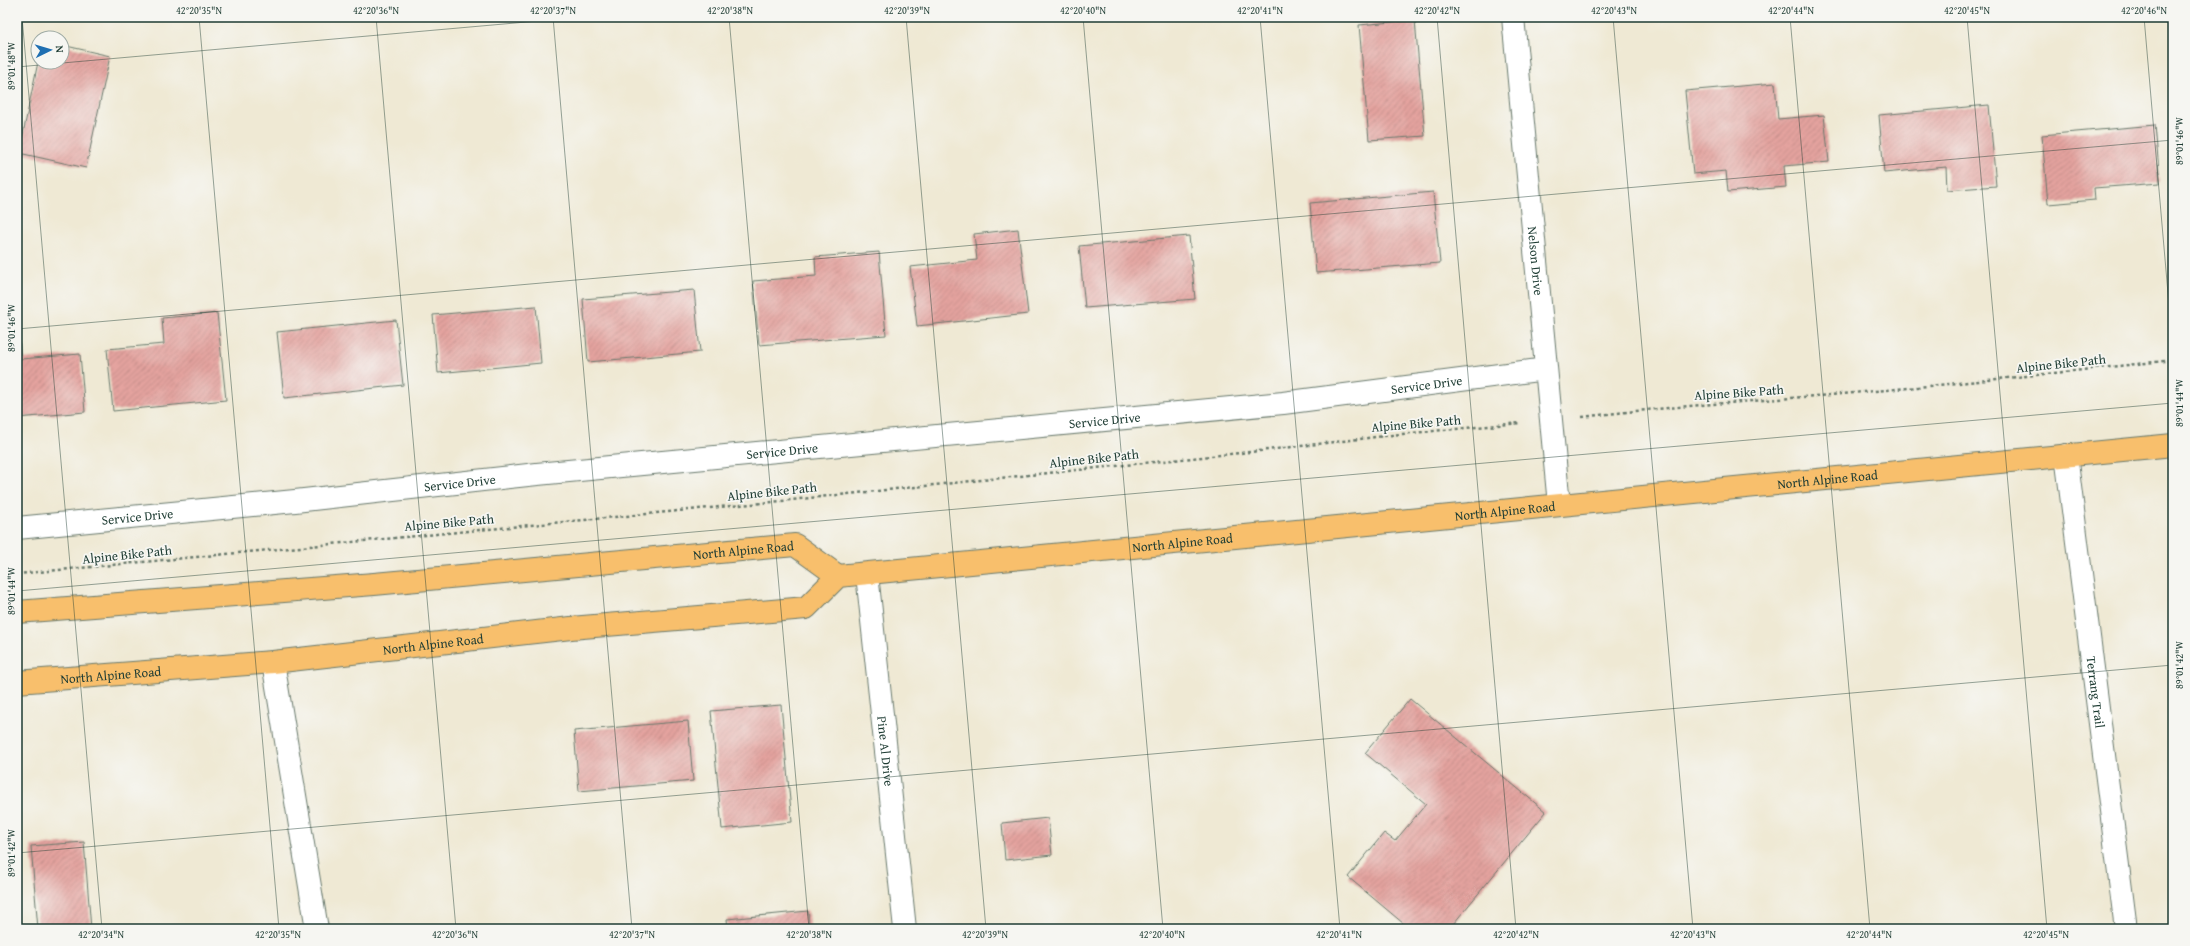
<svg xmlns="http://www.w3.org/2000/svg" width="2190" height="946" font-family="'Gentium Book Plus',serif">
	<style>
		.building { fill: url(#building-hatch) }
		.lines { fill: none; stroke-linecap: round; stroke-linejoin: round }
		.minor-casing { stroke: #68796c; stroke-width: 24 }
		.major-casing { stroke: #68796c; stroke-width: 24 }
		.path { stroke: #68796c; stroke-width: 2.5; stroke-dasharray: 3 3; stroke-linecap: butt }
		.minor { stroke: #fff; stroke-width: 22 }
		.major { stroke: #f8bf6c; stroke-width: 22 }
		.ticks { fill: none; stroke: #1f3d34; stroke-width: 1; stroke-opacity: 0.45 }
		.labels { text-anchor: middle; stroke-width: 3.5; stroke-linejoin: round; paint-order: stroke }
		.street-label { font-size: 13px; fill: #1f3d34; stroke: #f6f6f2 }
		.neatline { fill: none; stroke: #1f3d34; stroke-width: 1.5 }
		.ticks-label { font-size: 10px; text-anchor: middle; fill: #1f3d34 }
	</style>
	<defs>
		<pattern id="building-hatch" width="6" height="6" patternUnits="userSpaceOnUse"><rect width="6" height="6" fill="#e4a39f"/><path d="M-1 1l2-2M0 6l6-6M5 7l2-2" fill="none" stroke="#b88682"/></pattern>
	</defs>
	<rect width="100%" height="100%" fill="#f6f6f2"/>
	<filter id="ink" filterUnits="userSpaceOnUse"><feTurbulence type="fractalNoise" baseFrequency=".025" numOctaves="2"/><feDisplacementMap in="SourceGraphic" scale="8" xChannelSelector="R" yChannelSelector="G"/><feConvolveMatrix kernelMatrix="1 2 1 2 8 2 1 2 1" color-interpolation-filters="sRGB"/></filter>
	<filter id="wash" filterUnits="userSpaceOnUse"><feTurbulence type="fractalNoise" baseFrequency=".012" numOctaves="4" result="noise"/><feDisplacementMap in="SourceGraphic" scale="16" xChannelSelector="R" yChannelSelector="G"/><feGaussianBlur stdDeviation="0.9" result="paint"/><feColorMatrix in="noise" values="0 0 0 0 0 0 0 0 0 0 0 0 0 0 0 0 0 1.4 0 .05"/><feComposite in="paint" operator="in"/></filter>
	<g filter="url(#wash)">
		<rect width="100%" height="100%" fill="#efe9d4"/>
		<g id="blocks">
			<g class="building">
				<path d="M1274 17H1294V18L1274 20Z"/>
				<path d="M1415 20 1425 136 1369 140 1359 25Z"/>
				<path d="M62 45 110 56 86 168 19 153 38 62H62Z"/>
				<path d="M1775 83 1778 119 1824 115 1829 162 1784 166 1786 187 1728 192 1726 171 1693 174 1685 91Z"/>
				<path d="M1989 105 1996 186 1947 190 1946 167 1884 173 1879 115Z"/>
				<path d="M2155 125 2160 183 2094 188 2095 200 2048 204 2042 135Z"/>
				<path d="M1433 192 1440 263 1316 273 1310 203Z"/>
				<path d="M1018 229 1028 314 917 326 910 267 977 260 974 234Z"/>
				<path d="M1189 236 1195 299 1085 308 1079 246Z"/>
				<path d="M879 252 886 335 759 345 753 281 816 276 815 257Z"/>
				<path d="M694 290 700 352 588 362 583 299Z"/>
				<path d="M536 306 541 363 438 373 433 315Z"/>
				<path d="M217 313 226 400 113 411 107 349 164 344 162 318Z"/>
				<path d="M396 320 403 385 284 398 277 332Z"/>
				<path d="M17 336H19L21 359 80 354 85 412 17 418Z"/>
				<path d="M1410 699 1546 812 1449 929H1410L1348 877 1384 833 1395 841 1426 804 1365 753Z"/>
				<path d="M781 705 792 822 722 829 711 711Z"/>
				<path d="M688 721 693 781 579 791 574 731Z"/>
				<path d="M1048 818 1052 855 1005 860 1002 823Z"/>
				<path d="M84 842 91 929H38L31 846Z"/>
				<path d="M808 911 809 929H728L727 919Z"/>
			</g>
		</g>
	</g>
	<g filter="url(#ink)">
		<use href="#blocks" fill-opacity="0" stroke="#68796c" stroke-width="1"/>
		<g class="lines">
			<g class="minor-casing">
				<g id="minor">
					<path id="s1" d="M1513 17 1559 505"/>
					<path id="s2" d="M2066 455 2126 929"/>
					<path id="s3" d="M17 528 295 501 537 474 1283 403 1546 369"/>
					<path id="s4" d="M867 574 905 929"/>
					<path d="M273 662 317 929"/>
				</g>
			</g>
			<g class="major-casing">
				<g id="major">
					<path id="s5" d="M17 612 374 584 795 545 838 576"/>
					<path id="s6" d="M17 682 273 662 571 628 806 608 838 576 2173 445"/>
				</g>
			</g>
			<g class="path">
				<path d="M1582 417C1680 405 1777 400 1875 391 1974 382 2074 371 2173 360"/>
				<path d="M17 574 762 503 1259 451 1401 434 1520 423"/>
			</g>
			<use href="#minor" class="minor"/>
			<use href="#major" class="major"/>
		</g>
	</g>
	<path class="ticks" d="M22 17 102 929M199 17 279 929M376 17 456 929M553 17 632 929M729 17 809 929M906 17 986 929M1083 17 1163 929M1260 17 1340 929M1437 17 1516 929M1613 17 1693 929M1790 17 1870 929M1967 17 2047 929M2144 17 2173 351M17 67 583 17M17 329 2173 140M17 591 2173 403M17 853 2173 665M2152 929 2173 927"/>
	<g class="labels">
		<g class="street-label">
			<text dy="5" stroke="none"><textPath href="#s1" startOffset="245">Nelson Drive</textPath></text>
			<text transform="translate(2061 363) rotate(-6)" y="5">Alpine Bike Path</text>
			<text dy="5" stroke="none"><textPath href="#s3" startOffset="1417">Service Drive</textPath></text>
			<text transform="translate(1739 392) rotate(-4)" y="5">Alpine Bike Path</text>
			<text dy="5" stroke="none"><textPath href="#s3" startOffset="1093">Service Drive</textPath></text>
			<text transform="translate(1416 423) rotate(-5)" y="5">Alpine Bike Path</text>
			<text dy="5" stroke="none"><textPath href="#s3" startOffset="769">Service Drive</textPath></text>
			<text transform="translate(1094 458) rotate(-6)" y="5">Alpine Bike Path</text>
			<text dy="5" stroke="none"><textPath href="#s6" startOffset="1832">North Alpine Road</textPath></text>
			<text dy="5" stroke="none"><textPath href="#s3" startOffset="445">Service Drive</textPath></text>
			<text transform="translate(772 491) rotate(-6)" y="5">Alpine Bike Path</text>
			<text dy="5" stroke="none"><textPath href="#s6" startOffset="1508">North Alpine Road</textPath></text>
			<text dy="5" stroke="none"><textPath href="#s3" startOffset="121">Service Drive</textPath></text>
			<text transform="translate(449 522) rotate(-5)" y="5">Alpine Bike Path</text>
			<text dy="5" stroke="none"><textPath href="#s6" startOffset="1184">North Alpine Road</textPath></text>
			<text dy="5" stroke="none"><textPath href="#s5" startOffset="729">North Alpine Road</textPath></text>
			<text transform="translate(127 554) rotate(-6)" y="5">Alpine Bike Path</text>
			<text dy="5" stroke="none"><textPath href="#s6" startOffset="418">North Alpine Road</textPath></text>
			<text dy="5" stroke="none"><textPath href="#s6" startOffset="94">North Alpine Road</textPath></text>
			<text dy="5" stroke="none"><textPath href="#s2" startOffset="239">Terrang Trail</textPath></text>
			<text dy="5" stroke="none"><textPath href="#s4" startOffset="178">Pine Al Drive</textPath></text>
		</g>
	</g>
	<rect width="2190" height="946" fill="none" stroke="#f6f6f2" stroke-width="44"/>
	<g transform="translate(50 50) rotate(85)"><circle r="19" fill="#f6f6f2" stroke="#a0aca6"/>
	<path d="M0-3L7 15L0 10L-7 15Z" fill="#1f6fb2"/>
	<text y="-6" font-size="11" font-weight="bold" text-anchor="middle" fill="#1f3d34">N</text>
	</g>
	<rect x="22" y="22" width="2146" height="902" class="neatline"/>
	<g class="ticks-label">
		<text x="199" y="14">42°20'35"N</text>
		<text x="376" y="14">42°20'36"N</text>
		<text x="553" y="14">42°20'37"N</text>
		<text x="730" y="14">42°20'38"N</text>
		<text x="907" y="14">42°20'39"N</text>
		<text x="1083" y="14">42°20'40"N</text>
		<text x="1260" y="14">42°20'41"N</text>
		<text x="1437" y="14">42°20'42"N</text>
		<text x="1614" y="14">42°20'43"N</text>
		<text x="1791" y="14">42°20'44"N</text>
		<text x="1967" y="14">42°20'45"N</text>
		<text x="2144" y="14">42°20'46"N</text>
		<text transform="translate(11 66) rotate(-90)" y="4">89°01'48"W</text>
		<text transform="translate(2179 141) rotate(-90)" y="4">89°01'46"W</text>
		<text transform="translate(11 328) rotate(-90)" y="4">89°01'46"W</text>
		<text transform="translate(2179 403) rotate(-90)" y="4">89°01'44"W</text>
		<text transform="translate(11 591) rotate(-90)" y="4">89°01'44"W</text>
		<text transform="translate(2179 665) rotate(-90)" y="4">89°01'42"W</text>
		<text transform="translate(11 853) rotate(-90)" y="4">89°01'42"W</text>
		<text x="101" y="938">42°20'34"N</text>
		<text x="278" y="938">42°20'35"N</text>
		<text x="455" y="938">42°20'36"N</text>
		<text x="632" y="938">42°20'37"N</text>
		<text x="809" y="938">42°20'38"N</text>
		<text x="985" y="938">42°20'39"N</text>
		<text x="1162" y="938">42°20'40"N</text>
		<text x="1339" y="938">42°20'41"N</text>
		<text x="1516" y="938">42°20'42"N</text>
		<text x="1693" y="938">42°20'43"N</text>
		<text x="1869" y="938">42°20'44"N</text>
		<text x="2046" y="938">42°20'45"N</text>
	</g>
</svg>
